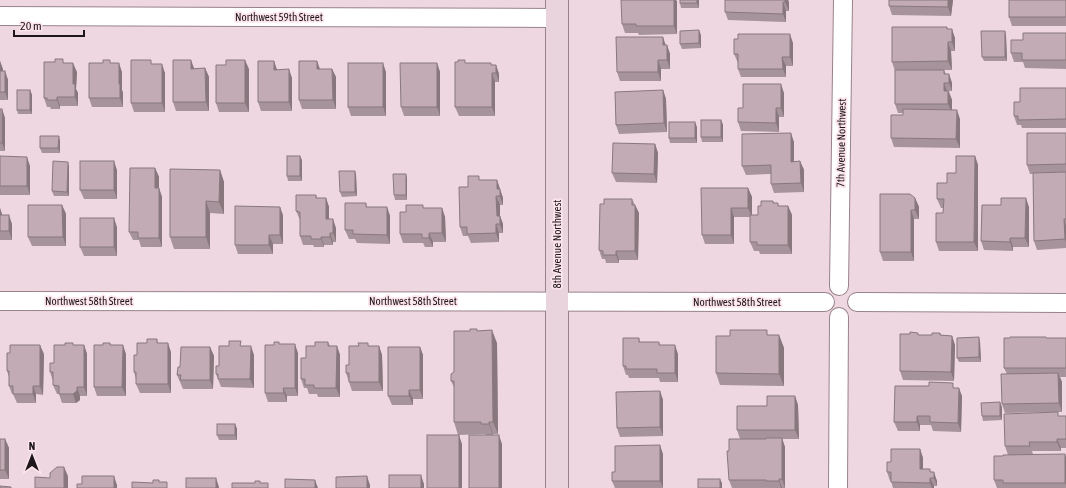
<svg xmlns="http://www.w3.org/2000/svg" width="1066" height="488" font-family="'Asap Condensed',sans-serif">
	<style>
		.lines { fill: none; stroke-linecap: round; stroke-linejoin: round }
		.minor-casing { stroke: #99838b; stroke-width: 20 }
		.secondary-casing { stroke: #99838b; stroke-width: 24 }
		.minor { stroke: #fff; stroke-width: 18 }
		.secondary { stroke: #e9d4dd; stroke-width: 22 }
		.wall { fill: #a7939b }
		.shaded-wall { fill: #88787e }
		.building { fill: #c2abb4; stroke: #88787e }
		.labels { text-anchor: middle; stroke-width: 3.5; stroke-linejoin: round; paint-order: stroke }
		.street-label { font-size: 11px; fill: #1e1619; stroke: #fce4ed }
	</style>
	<rect width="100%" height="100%" fill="#eed7e0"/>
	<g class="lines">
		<g class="minor-casing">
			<g id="minor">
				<path d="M0 16 557 18"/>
				<path d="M839 286 843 0"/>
				<path d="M0 301 825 302"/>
				<path d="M857 302 1066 303"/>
				<path d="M838 488 839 317"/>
			</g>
		</g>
		<g class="secondary-casing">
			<path id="secondary" d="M557 488V0"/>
		</g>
		<use href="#minor" class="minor"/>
		<use href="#secondary" class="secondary"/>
	</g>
	<g class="wall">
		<path d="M699 0V8H681L680 3Z"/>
		<path d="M725 0H788L789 2V11H786V22L728 20 725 12Z"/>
		<path d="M953 0 951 16 892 15 889 6Z"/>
		<path d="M1066 0V26H1012L1009 17Z"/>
		<path d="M677 1V34L639 35 638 33H625L622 24Z"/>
		<path d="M947 27 948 29 955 38V51H951L952 70H944L946 74H949L952 83V91H949L952 100V110L960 119V148L894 147 891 138 903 115V113H898L895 104V71L892 62Z"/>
		<path d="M1005 31 1006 36 1007 61H984L982 57Z"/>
		<path d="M1066 33V69L1025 68 1023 62H1014L1011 53 1023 40Z"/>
		<path d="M701 35V48L682 49 680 44Z"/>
		<path d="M793 43V66H786V77H741L738 69V63L734 54Z"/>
		<path d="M665 45H667L670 54V69H661V81H620L617 72Z"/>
		<path d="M0 61 3 71H5L8 80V100H0Z"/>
		<path d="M274 61 277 70 292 78V111H261L258 102Z"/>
		<path d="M317 61 320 69H332L336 77V109H302L299 100Z"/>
		<path d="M55 62 65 63 77 72 76 89 78 93V106H60V109H51L50 107H47L44 98Z"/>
		<path d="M111 63 122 72V90L123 93V107H92L89 98Z"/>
		<path d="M437 63 440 72V116H404L401 107Z"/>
		<path d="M466 63 492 65H496L499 74V82H495V116H459L455 107Z"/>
		<path d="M153 64 165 73V112H134L131 103Z"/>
		<path d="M226 65 249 69V112H219L216 103Z"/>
		<path d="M205 68 209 77V111H176L173 102 194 69Z"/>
		<path d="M386 72V116H351L348 107Z"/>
		<path d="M1066 88V128H1022L1021 125H1017L1014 116 1020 102Z"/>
		<path d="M30 90 32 95V114H18L17 110Z"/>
		<path d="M663 90 666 99 667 132 619 134 616 125Z"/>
		<path d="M784 93V117H779V132L741 131 738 122 743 108Z"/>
		<path d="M0 109H2L5 118V151H0Z"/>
		<path d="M721 120 723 125V142H702L701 137Z"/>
		<path d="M697 127V143H670L669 138Z"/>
		<path d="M1066 133V248L1037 250 1034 241 1033 174H1030L1027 165Z"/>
		<path d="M60 141V153H42L40 148Z"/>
		<path d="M794 142V162L800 161 804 170V192L774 193 771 184V174L746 175 742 166Z"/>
		<path d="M655 144 658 153 657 183 616 182 612 173Z"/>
		<path d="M0 156 30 166V195H0Z"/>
		<path d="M975 156 978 165V251H939L936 242 943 213V208H941L937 199 947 183 956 173Z"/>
		<path d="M302 160V181H288L287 176Z"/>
		<path d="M69 166V196H54L52 191Z"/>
		<path d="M155 168 159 177V188L162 197V247H141L139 240H133L129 232Z"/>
		<path d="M117 170V199H84L80 190Z"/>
		<path d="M220 170 224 182V214L210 213V249H174L170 237Z"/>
		<path d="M355 171 356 175 357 196 342 197 340 192Z"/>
		<path d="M406 174 407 179V200H395L394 195Z"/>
		<path d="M480 180H497L503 198V205H500V216L503 224V233H499V242L471 243 468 236H463L460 227 468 187Z"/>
		<path d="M748 188 752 197V215H758L761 206 773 201 774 203 779 206H788L792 215V254H760L759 251H754L750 242V217H734V244H705L702 235Z"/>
		<path d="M316 195 317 198H326L329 207V219L336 228V242H333V245H324V247H314L313 245H303L300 236V220L296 211Z"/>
		<path d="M915 198 919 207V219H914V261H883L880 252Z"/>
		<path d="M632 199 639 213 638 260H619V263H606L605 259H602L599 250 604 204Z"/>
		<path d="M366 203 367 207H387L390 216V244L357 243 355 239H349L345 230Z"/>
		<path d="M62 205 66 214V246H32L28 237Z"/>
		<path d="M1029 207V247H1013V251L984 250 981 241Z"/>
		<path d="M0 208 2 215 12 224V240H0Z"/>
		<path d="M442 208 445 217 446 242H433V247H425L423 243H403L400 234 406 212Z"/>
		<path d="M283 215V244H273V254H238L235 245Z"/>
		<path d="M117 227V256H84L80 247Z"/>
		<path d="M478 331 497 343 498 434H493V435L502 444 486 435 485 434 458 435 454 422V387L451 381 454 372Z"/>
		<path d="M940 333 941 335 952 336 955 345 954 381 903 380 900 371 919 335H932Z"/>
		<path d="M779 335 784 348V386L720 385 716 373Z"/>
		<path d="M639 338 640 342H659L660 345 678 354V382H660L659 378H629L628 375H626L623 366Z"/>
		<path d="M1046 338H1066V377H1060L1062 382V412L1005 413 1002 404 1007 374 1004 368Z"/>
		<path d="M157 339 158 343 171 352V393H140L136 384V379L134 372 137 355 147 343Z"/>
		<path d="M279 342V344L298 353V396H287V402H268L265 393 274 345Z"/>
		<path d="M328 342 330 346H337L340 355V397H318L317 394H309L307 388H304L301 379 315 346Z"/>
		<path d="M980 342 981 362H959L957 358Z"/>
		<path d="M110 343 111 345 126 354V396H97L94 387 103 345Z"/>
		<path d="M74 345H84L87 354V396H80V400L76 403H62L59 394H57L53 385V381L50 372 54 363Z"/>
		<path d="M242 346 254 355V388L221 387 216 374 219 366Z"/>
		<path d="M368 346H379L382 355 383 391H352L346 373 349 365Z"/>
		<path d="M210 347 214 356 213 389H183L177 375 180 367Z"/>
		<path d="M420 347 423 355V399H413V405H392L388 396Z"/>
		<path d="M44 354 43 395 36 394V403H17L13 394H12L9 386V377L7 371Z"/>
		<path d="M955 388 962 396 961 432 933 431 931 425H920V431H898L894 422Z"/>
		<path d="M660 391 663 400V436L620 437 617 428Z"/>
		<path d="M795 396 798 405 799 439H782L785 447V488H732L729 480V451L766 439H740L737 430 767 406Z"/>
		<path d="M1002 407V420L983 421 982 416Z"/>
		<path d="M1060 416H1066V448H1061V451H1032L1033 454 1066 457V488H997L994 480 1003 456 1008 455 1005 446Z"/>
		<path d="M235 424 237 429V440H219L217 435Z"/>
		<path d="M0 439H5L9 448V479H0Z"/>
		<path d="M920 449 923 458V469L932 472 937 481V486H934V488H893L891 481H890L887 472 891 462Z"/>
		<path d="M663 454V488H615L612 481 615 472Z"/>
	</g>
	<g class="shaded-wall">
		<path d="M674 0H676L677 1V34L674 26Z"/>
		<path d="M697 0H699V8L697 3Z"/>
		<path d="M785 0H788L789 2V11L785 2Z"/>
		<path d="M948 0H953L951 16 948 7Z"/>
		<path d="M783 2 786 11V22L783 14Z"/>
		<path d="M952 29 955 38V51L952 42Z"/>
		<path d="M699 30 701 35V48L699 43Z"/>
		<path d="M1005 31 1006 36 1007 61 1005 57Z"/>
		<path d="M790 34 793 43V66L790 57Z"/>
		<path d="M663 37 666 46 663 45Z"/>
		<path d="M948 42 951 51 952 70 948 61Z"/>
		<path d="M667 45 670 54V69L667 60Z"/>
		<path d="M782 57 786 66V77L783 69Z"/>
		<path d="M191 60 194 68V78L191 69Z"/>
		<path d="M245 60 249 69V112L245 103Z"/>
		<path d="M658 60 661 69V81L658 72Z"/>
		<path d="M0 61 3 69V80L0 71Z"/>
		<path d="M274 61 277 70H274Z"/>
		<path d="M317 61 320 70 317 69Z"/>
		<path d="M73 63 77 72 76 89 78 93V106L75 97 73 84Z"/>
		<path d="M119 63 122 72V90L123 93V107L120 98 119 84Z"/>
		<path d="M383 63 386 72V116L383 107Z"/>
		<path d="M437 63 440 72V116L437 107Z"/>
		<path d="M162 64 165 73V112L162 103Z"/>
		<path d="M496 65 499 74V82L496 73Z"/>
		<path d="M205 68 209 77V111L206 102Z"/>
		<path d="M289 69 292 78V111L289 102Z"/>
		<path d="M332 69 336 77V109L333 100Z"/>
		<path d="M5 71 8 80V100L5 92Z"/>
		<path d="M492 73 495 82V116L492 107Z"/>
		<path d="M949 74 952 83V91L949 83Z"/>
		<path d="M944 83 947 91H944Z"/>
		<path d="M781 84 784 93V117L781 108Z"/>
		<path d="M30 90 32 95V114L30 110Z"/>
		<path d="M663 90 666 99 667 132 664 123Z"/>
		<path d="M948 91 952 100V113L948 104Z"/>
		<path d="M57 97 60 106V109L57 100Z"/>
		<path d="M776 108 779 117V132L776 123Z"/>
		<path d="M2 109 5 118V151L2 143Z"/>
		<path d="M957 110 960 119V148L956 139Z"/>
		<path d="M721 120 723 125V142L721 137Z"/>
		<path d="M695 122 697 127V143L695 138Z"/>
		<path d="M791 133 794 142V171L791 162Z"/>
		<path d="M59 136 60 141V153L58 148Z"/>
		<path d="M655 144 658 153 657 183 654 174Z"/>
		<path d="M300 156 302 160V181L300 176Z"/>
		<path d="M975 156 978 165V251L974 242Z"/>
		<path d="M27 157 30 166V195L27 186Z"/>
		<path d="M114 161 117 170V199L114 190Z"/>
		<path d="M800 161 804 170V192L801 183Z"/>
		<path d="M68 162 69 166V196L67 192Z"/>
		<path d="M155 168 159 177V197L155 188Z"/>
		<path d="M220 170 224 182V214L219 202Z"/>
		<path d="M355 171 356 175 357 196 355 192Z"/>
		<path d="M406 174 407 179V200L406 195Z"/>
		<path d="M497 180 503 198V205L497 189Z"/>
		<path d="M159 188 162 197V247L159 238Z"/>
		<path d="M748 188 752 197V217L748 208Z"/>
		<path d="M496 196 500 205V216L503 224V233L497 216Z"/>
		<path d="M326 198 329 207V228L326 219Z"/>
		<path d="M915 198 919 207V219L915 210Z"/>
		<path d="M1026 198 1029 207V247L1025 238Z"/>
		<path d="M206 201 210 213V249L206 237Z"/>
		<path d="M62 205 66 214V246L63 237Z"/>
		<path d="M635 205 639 213 638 260 635 251Z"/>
		<path d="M788 206 792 215V254L788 245Z"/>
		<path d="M280 207 283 215V244L280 235Z"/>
		<path d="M387 207 390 216V244L387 235Z"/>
		<path d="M0 208 3 217 0 215Z"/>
		<path d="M442 208 445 217 446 242 442 233Z"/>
		<path d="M731 208 734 217V244L731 235Z"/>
		<path d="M911 210 914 219V261L911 252Z"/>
		<path d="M9 215 12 224V240L9 231Z"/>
		<path d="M114 218 117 227V256L114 247Z"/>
		<path d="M333 219 336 228V242L333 233Z"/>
		<path d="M1064 219 1066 225V243L1065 239Z"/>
		<path d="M496 224 499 233V242L496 233Z"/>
		<path d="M330 233 333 242V245L330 237Z"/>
		<path d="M429 233 433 242V247L429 238Z"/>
		<path d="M269 235 273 244V254L269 245Z"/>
		<path d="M321 237 324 245V247L321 239Z"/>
		<path d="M1010 238 1013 247V251L1010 242Z"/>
		<path d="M616 251 619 260V263L616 255Z"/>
		<path d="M492 330 497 343 498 434 493 422Z"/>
		<path d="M779 335 784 348V386L779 374Z"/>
		<path d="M952 336 955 345 954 381 951 372Z"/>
		<path d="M979 337 980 342 981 362 979 357Z"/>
		<path d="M168 343 171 352V393L168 384Z"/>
		<path d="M295 344 298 353V396L295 388Z"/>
		<path d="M40 345 44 354 43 395 40 386Z"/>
		<path d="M84 345 87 354V396L84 387Z"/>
		<path d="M123 345 126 354V396L122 387Z"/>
		<path d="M675 345 678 354V382L675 373Z"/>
		<path d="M251 346 254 355V388L250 379Z"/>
		<path d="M337 346 340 355V397L336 388Z"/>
		<path d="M379 346 382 355 383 391 379 382Z"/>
		<path d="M210 347 214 356 213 389 210 380Z"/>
		<path d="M420 347 423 355V399L420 390Z"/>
		<path d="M1058 373 1062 382V412L1059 403Z"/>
		<path d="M33 386 36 394V403L33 394Z"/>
		<path d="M77 387 80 396V400L76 403 73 394Z"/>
		<path d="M283 388 287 396V402L284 393Z"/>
		<path d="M959 388 962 396 961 432 958 423Z"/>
		<path d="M409 390 413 399V405L409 396Z"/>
		<path d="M660 391 663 400V436L660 427Z"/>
		<path d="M795 396 798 405 799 439 795 430Z"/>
		<path d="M1000 402 1002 407V420L1000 416Z"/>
		<path d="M917 416 920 425V431L917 422Z"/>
		<path d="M489 422 493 434V436L489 424Z"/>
		<path d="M235 424 237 429V440L235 435Z"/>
		<path d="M459 435 462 444V488H459Z"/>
		<path d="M499 435 502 444V488H499Z"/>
		<path d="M782 438 785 447V488L782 479Z"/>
		<path d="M5 439 9 448V479L5 470Z"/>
		<path d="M1057 439 1061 448V451L1057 442Z"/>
		<path d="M660 445 663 454V488L660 481Z"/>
		<path d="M920 449 923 458V478L920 469Z"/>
		<path d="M1065 454 1066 457V485L1065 483Z"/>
		<path d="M64 467 68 476V488H64Z"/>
		<path d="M934 472 937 481V486L934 478Z"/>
		<path d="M421 475 424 484V488H421Z"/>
		<path d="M114 476 117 485V488H114Z"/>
		<path d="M367 476 370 485V488H367Z"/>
		<path d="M216 478 219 487V488H216Z"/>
		<path d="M930 478 934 486V488H932L930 483Z"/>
		<path d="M720 479 722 483V488H720Z"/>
		<path d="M779 479 782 488H781L779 481Z"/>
		<path d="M315 480 318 488H315Z"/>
	</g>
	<g class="building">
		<path d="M621 0H674V26H636V24H622Z"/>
		<rect x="680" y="0" width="17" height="3"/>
		<path d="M725 0H785V2H783V14L725 12Z"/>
		<path d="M889 0H948V7L889 6Z"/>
		<rect x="1009" y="0" width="57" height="17"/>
		<path d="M892 27H947V29H952V42H948V61L892 62Z"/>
		<path d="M699 30V43L680 44V31Z"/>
		<path d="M981 31H1005V57H982Z"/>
		<path d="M1023 33H1066V60H1022V53H1011V40H1023Z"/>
		<path d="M738 34H790V57H782L783 69H738V54H734V39H738Z"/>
		<path d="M616 37H663V45H667V60H658V72H617Z"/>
		<path d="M55 59H63V63H73V84H75V97H57V100H47V98H44V62H55Z"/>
		<path d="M103 60H110V63H119V84H120V98H89V63H103Z"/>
		<path d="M131 60H151V64H162V103H131Z"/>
		<path d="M173 60H191V69L205 68 206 102H173Z"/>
		<path d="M226 60H245V103H216V65H226Z"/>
		<path d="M458 60H465V63H491V65H496V73H492V107H455V62H458Z"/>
		<path d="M258 61H274V70L289 69V102H258Z"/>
		<path d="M299 61H317V69H332L333 100H299Z"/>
		<rect x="348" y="63" width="35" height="44"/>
		<path d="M400 63H437V107H401Z"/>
		<path d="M895 70H944V74H949V83H944V91H948V104H895Z"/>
		<rect x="0" y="71" width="5" height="21"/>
		<path d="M743 84H781V108H776V123L738 122V108H743Z"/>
		<path d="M1020 88H1066V119L1018 120V116H1014V102H1020Z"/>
		<rect x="17" y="90" width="13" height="20"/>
		<path d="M663 90 664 123 616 125 615 92Z"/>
		<rect x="0" y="109" width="2" height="34"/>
		<path d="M903 109 957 110 956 139 891 138V115H903Z"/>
		<rect x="701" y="120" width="20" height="17"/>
		<rect x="669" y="122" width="26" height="16"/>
		<path d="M791 133V162L800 161 801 183 771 184V165L742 166V134Z"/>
		<path d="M1027 133H1066V164L1027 165Z"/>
		<path d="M40 136H59L58 148H40Z"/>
		<path d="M613 143 655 144 654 174 612 173Z"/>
		<path d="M0 156 27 157V186H0Z"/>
		<rect x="287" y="156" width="13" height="20"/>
		<path d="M956 156H975L974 242H936V213H943L944 199H937V183H947V173H956Z"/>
		<path d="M53 161 68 162 67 192 52 191Z"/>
		<rect x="80" y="161" width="34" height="29"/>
		<path d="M130 168H155V188H159V238H138V232H129Z"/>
		<path d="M170 169 220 170 219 202 206 201V237H170Z"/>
		<path d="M339 171H355V192H340Z"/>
		<path d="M1066 172V219H1064L1065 239 1034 241 1033 173Z"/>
		<path d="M393 174H406V195H394Z"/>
		<path d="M468 176H479V180H497V189H500V196H496L497 216H500V224H496V233L467 234V227H460L459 187H468Z"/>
		<path d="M701 188H748V208H731V235H702Z"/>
		<path d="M880 194H910L915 198V210H911V252H880Z"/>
		<path d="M296 195H316V198H326V219H333V233H330V237H321V239H311V236H300V212L296 211Z"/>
		<path d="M1001 198H1026L1025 238H1010V242L981 241 982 205H1001Z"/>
		<path d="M604 199H632V205H635V251H616V255H603V251L599 250 600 204H604Z"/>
		<path d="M761 201H773V203H778V206H788V245H757V242H750V215H758V206H761Z"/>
		<path d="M345 203H366V207H387V235L353 234V230H345Z"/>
		<path d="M28 205H62L63 237H28Z"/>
		<path d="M406 205H423V208H442V233H429V238H422V234H400V212H406Z"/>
		<path d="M235 206 280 207V235H269V245H235Z"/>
		<rect x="0" y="215" width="9" height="16"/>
		<rect x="80" y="218" width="34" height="29"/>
		<path d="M470 329H477V331L492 330 493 422H489V424H481V422H454V381H451V374L454 372V331H470Z"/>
		<path d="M730 330H767V335H779V374L716 373V336H730Z"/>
		<path d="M910 332 918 333V335H932V333H940V335L952 336 951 372 900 371V334H910Z"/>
		<path d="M979 337V357L957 358V338Z"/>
		<path d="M1010 337H1046V338H1066V368H1004V338H1010Z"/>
		<path d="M623 338H639V342H659V345H675V373H657V369H626V366H623Z"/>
		<path d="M147 339H157V343H168V384H136V372H134V355H137V343H147Z"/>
		<path d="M229 341H241L240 346H251L250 379H218V374H216V366H219V346H229Z"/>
		<path d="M274 342H279V344H295V388H283L284 393H265V345H274Z"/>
		<path d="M315 342H328V346H337L336 388H314V385H305V379H301V358H306V346H315Z"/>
		<path d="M65 343H73V345H84V387H77V391L73 394H59V386L53 385V372H50V363H54V345H65Z"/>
		<path d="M103 343H110V345H123L122 387H94V345H103Z"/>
		<path d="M358 343H368V346H379V382H349V373H346V365H349V346H359Z"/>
		<path d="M10 345H40V386H33V394H13V386H9V371H7V353H10Z"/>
		<path d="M181 347H210V380H180L181 375H177L178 367H180Z"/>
		<path d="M388 347H420V390H409V396H388Z"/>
		<path d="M1058 373 1059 403 1002 404 1001 374Z"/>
		<path d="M929 382 953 383V388H959L958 423 930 422V416H917V422H894L895 386H929Z"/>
		<path d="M660 391V427L617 428 616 392Z"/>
		<path d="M767 396H795V430H737V406H767Z"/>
		<path d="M1000 402V416H982L981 403Z"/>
		<path d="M1058 412V416H1066V439H1057V442H1029L1030 446H1005L1004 414Z"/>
		<rect x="217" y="424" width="18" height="11"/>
		<rect x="427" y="435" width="32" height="53"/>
		<rect x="469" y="435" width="30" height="53"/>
		<path d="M766 438H782V479H779V481H766V480H729L727 451H729V439H766Z"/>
		<rect x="0" y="439" width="5" height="31"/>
		<path d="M660 445V481H612V472H615V446Z"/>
		<path d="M891 449H920V469H930V472H934V478H930V483L891 482V472H887V462H891Z"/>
		<path d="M1065 454V483H1003V480H994V456H1003V455Z"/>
		<path d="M57 467H64V488H35V477L50 478V473Z"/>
		<rect x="389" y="475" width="32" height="13"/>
		<path d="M82 476H114V488H77V484H82Z"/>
		<path d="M367 476V488H336V477Z"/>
		<rect x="186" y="478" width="30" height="10"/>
		<path d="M285 479 315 480V488H285Z"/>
		<rect x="698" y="479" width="22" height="9"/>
		<path d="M153 480H159V482H167V488H132V482L153 483Z"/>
		<path d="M255 481H260V483H268V488H232V483H255Z"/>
		<path d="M0 486 11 487V488H0Z"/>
	</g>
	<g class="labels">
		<g class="street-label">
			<text x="279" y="21">Northwest 59th Street</text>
			<text transform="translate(841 143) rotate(-89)" y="4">7th Avenue Northwest</text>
			<text transform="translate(557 244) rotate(-90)" y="4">8th Avenue Northwest</text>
			<text x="89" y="305">Northwest 58th Street</text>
			<text x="413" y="305">Northwest 58th Street</text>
			<text x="737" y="306">Northwest 58th Street</text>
		</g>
	</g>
	<g transform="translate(32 456)" stroke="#fce4ed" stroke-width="3" paint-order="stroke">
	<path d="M0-3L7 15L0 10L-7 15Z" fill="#1e1619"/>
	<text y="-6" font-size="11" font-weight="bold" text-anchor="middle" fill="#1e1619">N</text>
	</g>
	<path d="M14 30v6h70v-6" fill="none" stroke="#1e1619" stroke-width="2"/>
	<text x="20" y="30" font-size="12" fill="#1e1619" stroke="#fce4ed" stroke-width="3" paint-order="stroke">20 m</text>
</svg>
